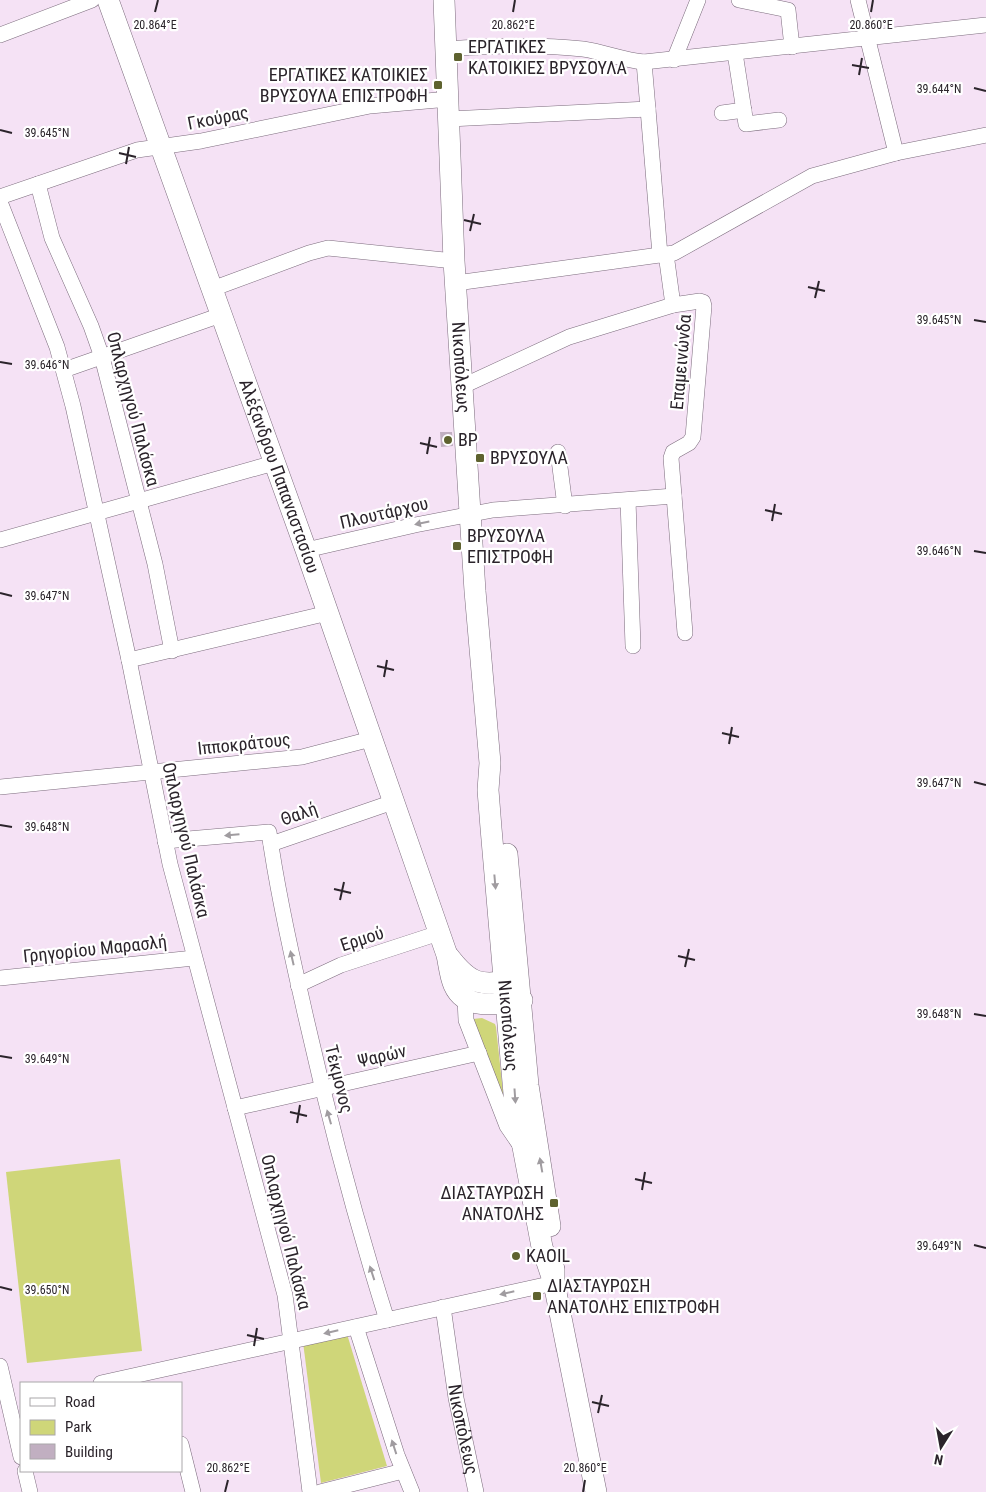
<svg xmlns="http://www.w3.org/2000/svg" width="986" height="1492" font-family="'Roboto Condensed',sans-serif">
	<style>
		.green { fill: #cfd679 }
		.building { fill: #c1afc1 }
		.lines { fill: none; stroke-linecap: round; stroke-linejoin: round }
		.street-casing { stroke: #7c6c7d; stroke-width: 16 }
		.secondary-casing { stroke: #7c6c7d; stroke-width: 22 }
		.street { stroke: #fff; stroke-width: 15 }
		.secondary { stroke: #fff; stroke-width: 21 }
		.oneway { fill: #a09ca0 }
		.ticks { fill: none; stroke: #2b242b; stroke-width: 2 }
		.poi-dot { fill: #5e622f; stroke: #fff; stroke-width: 2 }
		.labels { text-anchor: middle; stroke-width: 4.5; stroke-linejoin: round; paint-order: stroke }
		.poi-label { font-size: 18px; fill: #2b242b; stroke: #fff; text-anchor: start }
		.street-label { font-size: 18px; fill: #2b242b; stroke: #fff }
		.ticks-label { font-size: 12px; text-anchor: middle; fill: #2b242b; stroke: #fff; stroke-width: 4.5; stroke-linejoin: round; paint-order: stroke }
	</style>
	<rect width="100%" height="100%" fill="#f5e2f5"/>
	<g class="green">
		<path d="M482 1018 495 1024 496 1027 505 1111 473 1019Z"/>
		<path d="M120 1159 142 1351 27 1363 6 1172Z"/>
		<path d="M347 1334 387 1466 321 1483 303 1342Z"/>
	</g>
	<path class="building" d="M440 432H452L453 446 441 447Z"/>
	<g class="lines">
		<g class="street-casing">
			<g id="street">
				<path d="M739 0 788 10 792 47"/>
				<path d="M858 0 896 153"/>
				<path d="M0 35 92 0"/>
				<path d="M447 49C492 46 537 44 583 49 604 52 623 60 644 62L986 25"/>
				<path d="M735 53 746 124 779 120"/>
				<path d="M674 60 698 0"/>
				<path d="M648 109 660 255"/>
				<path d="M722 113 744 110"/>
				<path d="M449 119 648 109 644 62"/>
				<path d="M38 184 52 238 91 326 102 357 155 564 172 651"/>
				<path d="M0 197 137 150 201 141 370 106 449 99"/>
				<path d="M0 202 57 347 73 406 129 660 170 864 285 1295 310 1492"/>
				<path d="M666 254 673 305 700 301 703 302 704 306 693 437 689 443 673 452 671 458 685 633"/>
				<path d="M456 283 674 253 812 176 896 153 986 135"/>
				<path d="M212 289 309 253 328 248 454 261"/>
				<path d="M64 370 221 315"/>
				<path d="M463 386 569 337 673 305"/>
				<path d="M558 452 565 506"/>
				<path d="M628 500 633 646"/>
				<path d="M0 540 274 463"/>
				<path d="M306 550 415 525 493 510 674 496"/>
				<path d="M129 660 328 613"/>
				<path d="M0 787 302 757 371 739"/>
				<path d="M165 841 269 832C277 889 289 944 302 1000 326 1108 354 1215 387 1320"/>
				<path d="M271 844 393 802"/>
				<path d="M0 978 194 958"/>
				<path d="M298 985 341 965 439 933"/>
				<path d="M465 998 466 1020 507 1126 520 1145"/>
				<path d="M235 1108 479 1053"/>
				<path id="s1" d="M443 1307 456 1398 476 1492"/>
				<path d="M356 1327 397 1455 412 1492"/>
				<path d="M0 1366 21 1457"/>
				<path d="M101 1383 554 1283"/>
				<path d="M181 1444 193 1492"/>
				<path d="M25 1471 30 1492"/>
				<path d="M320 1492 403 1471"/>
			</g>
		</g>
		<g class="secondary-casing">
			<g id="secondary">
				<path id="s2" d="M108 0 306 550 447 955C449 964 450 976 454 985 466 1012 500 1003 522 1000"/>
				<path id="s3" d="M444 0 454 261 475 591 490 763 488 790 491 828 515 1105 542 1247 554 1283"/>
				<path d="M507 854 528 1085 550 1226"/>
				<path d="M449 957C472 987 481 985 517 980"/>
				<path d="M554 1269V1283L596 1492"/>
			</g>
		</g>
		<use href="#street" class="street"/>
		<use href="#secondary" class="secondary"/>
	</g>
	<defs><path id="oneway-solid" d="M-6-.8H1V-3.2L6.5 0L1 3.2V.8H-6Z" transform="scale(1.25)"/></defs>
	<g class="oneway">
		<use href="#oneway-solid" transform="translate(422 523) rotate(168)"/>
		<use href="#oneway-solid" transform="translate(232 835) rotate(175)"/>
		<use href="#oneway-solid" transform="translate(495 882) rotate(85)"/>
		<use href="#oneway-solid" transform="translate(292 958) rotate(-103)"/>
		<use href="#oneway-solid" transform="translate(515 1096) rotate(86)"/>
		<use href="#oneway-solid" transform="translate(329 1117) rotate(-106)"/>
		<use href="#oneway-solid" transform="translate(541 1165) rotate(-100)"/>
		<use href="#oneway-solid" transform="translate(372 1273) rotate(-108)"/>
		<use href="#oneway-solid" transform="translate(507 1293) rotate(167)"/>
		<use href="#oneway-solid" transform="translate(331 1332) rotate(167)"/>
		<use href="#oneway-solid" transform="translate(394 1447) rotate(-108)"/>
	</g>
	<path class="ticks" d="M155 12 158 0M513 12 515 0M871 12 873 0M852 65 869 68M859 75 862 58M974 88 986 91M0 130 12 133M119 153 136 157M126 164 129 147M464 220 481 224M470 231 474 214M808 287 825 291M815 298 819 281M974 320 986 322M0 362 12 364M420 443 437 447M427 454 430 437M765 510 782 514M772 521 775 504M974 551 986 553M0 593 12 596M377 666 394 670M384 677 387 660M722 733 739 737M729 744 732 727M974 782 986 785M0 825 12 827M334 889 351 893M340 900 344 882M678 956 695 960M685 967 689 949M974 1014 986 1016M0 1056 12 1058M290 1112 307 1116M297 1123 300 1105M635 1179 652 1183M642 1190 645 1172M974 1245 986 1248M0 1287 12 1290M247 1335 264 1339M254 1346 257 1328M592 1402 609 1406M598 1413 602 1395M225 1492 228 1480M583 1492 585 1480"/>
	<g class="poi-dot">
		<rect x="453" y="52" width="10" height="10" rx="2.5"/>
		<rect x="433" y="80" width="10" height="10" rx="2.5"/>
		<circle cx="448" cy="440" r="5"/>
		<rect x="475" y="453" width="10" height="10" rx="2.5"/>
		<rect x="452" y="541" width="10" height="10" rx="2.5"/>
		<rect x="549" y="1198" width="10" height="10" rx="2.5"/>
		<circle cx="516" cy="1256" r="5"/>
		<rect x="532" y="1291" width="10" height="10" rx="2.5"/>
	</g>
	<g class="labels">
		<g class="poi-label">
			<text x="468" y="53">ΕΡΓΑΤΙΚΕΣ<tspan x="468" dy="21">ΚΑΤΟΙΚΙΕΣ ΒΡΥΣΟΥΛΑ</tspan></text>
			<text x="428" y="81" text-anchor="end">ΕΡΓΑΤΙΚΕΣ ΚΑΤΟΙΚΙΕΣ<tspan x="428" dy="21">ΒΡΥΣΟΥΛΑ ΕΠΙΣΤΡΟΦΗ</tspan></text>
			<text x="458" y="446">BP</text>
			<text x="490" y="464">ΒΡΥΣΟΥΛΑ</text>
			<text x="467" y="542">ΒΡΥΣΟΥΛΑ<tspan x="467" dy="21">ΕΠΙΣΤΡΟΦΗ</tspan></text>
			<text x="544" y="1199" text-anchor="end">ΔΙΑΣΤΑΥΡΩΣΗ<tspan x="544" dy="21">ΑΝΑΤΟΛΗΣ</tspan></text>
			<text x="526" y="1262">KAOIL</text>
			<text x="547" y="1292">ΔΙΑΣΤΑΥΡΩΣΗ<tspan x="547" dy="21">ΑΝΑΤΟΛΗΣ ΕΠΙΣΤΡΟΦΗ</tspan></text>
		</g>
		<g class="street-label">
			<text transform="translate(218 118) rotate(-11)" y="6">Γκούρας</text>
			<text transform="translate(681 362) rotate(-85)" y="6">Επαμεινώνδα</text>
			<text dy="6" stroke="none"><textPath href="#s3" startOffset="368">Νικοπόλεως</textPath></text>
			<text transform="translate(133 409) rotate(75)" y="6">Οπλαρχηγού Παλάσκα</text>
			<text dy="6" stroke="none"><textPath href="#s2" startOffset="506">Αλέξανδρου Παπαναστασίου</textPath></text>
			<text transform="translate(384 513) rotate(-13)" y="6">Πλουτάρχου</text>
			<text transform="translate(244 744) rotate(-6)" y="6">Ιπποκράτους</text>
			<text transform="translate(299 814) rotate(-19)" y="6">Θαλή</text>
			<text transform="translate(186 840) rotate(77)" y="6">Οπλαρχηγού Παλάσκα</text>
			<text transform="translate(362 939) rotate(-18)" y="6">Ερμού</text>
			<text transform="translate(95 949) rotate(-6)" y="6">Γρηγορίου Μαρασλή</text>
			<text dy="6" stroke="none"><textPath href="#s3" startOffset="1028">Νικοπόλεως</textPath></text>
			<text transform="translate(382 1056) rotate(-13)" y="6">Ψαρών</text>
			<text transform="translate(339 1079) rotate(76)" y="6">Τέκμονος</text>
			<text transform="translate(286 1232) rotate(76)" y="6">Οπλαρχηγού Παλάσκα</text>
			<text dy="6" stroke="none"><textPath href="#s1" startOffset="124">Νικοπόλεως</textPath></text>
		</g>
	</g>
	<g class="ticks-label">
		<text x="155" y="29">20.864°E</text>
		<text x="513" y="29">20.862°E</text>
		<text x="871" y="29">20.860°E</text>
		<text x="939" y="93">39.644°N</text>
		<text x="47" y="137">39.645°N</text>
		<text x="939" y="324">39.645°N</text>
		<text x="47" y="369">39.646°N</text>
		<text x="939" y="555">39.646°N</text>
		<text x="47" y="600">39.647°N</text>
		<text x="939" y="787">39.647°N</text>
		<text x="47" y="831">39.648°N</text>
		<text x="939" y="1018">39.648°N</text>
		<text x="47" y="1063">39.649°N</text>
		<text x="939" y="1250">39.649°N</text>
		<text x="47" y="1294">39.650°N</text>
		<text x="228" y="1472">20.862°E</text>
		<text x="585" y="1472">20.860°E</text>
	</g>
	<rect x="20" y="1382" width="162" height="90" fill="#ffffff" stroke="#aaa7aa"/>
	<rect x="30" y="1398" width="25" height="8" fill="#ffffff" stroke="#aaa7aa"/>
	<text x="65" y="1407" font-size="15" fill="#2b242b">Road</text>
	<rect x="30" y="1420" width="25" height="15" fill="#cfd679" stroke="#aaa7aa"/>
	<text x="65" y="1432" font-size="15" fill="#2b242b">Park</text>
	<rect x="30" y="1444" width="25" height="15" fill="#c1afc1" stroke="#aaa7aa"/>
	<text x="65" y="1457" font-size="15" fill="#2b242b">Building</text>
	<g transform="translate(941 1447) rotate(191)" stroke="#ffffff" stroke-width="4" paint-order="stroke">
	<path d="M0-4L9 19L0 12L-9 19Z" fill="#2b242b"/>
	<text y="-8" font-size="14" font-weight="bold" text-anchor="middle" fill="#2b242b">N</text>
	</g>
</svg>
